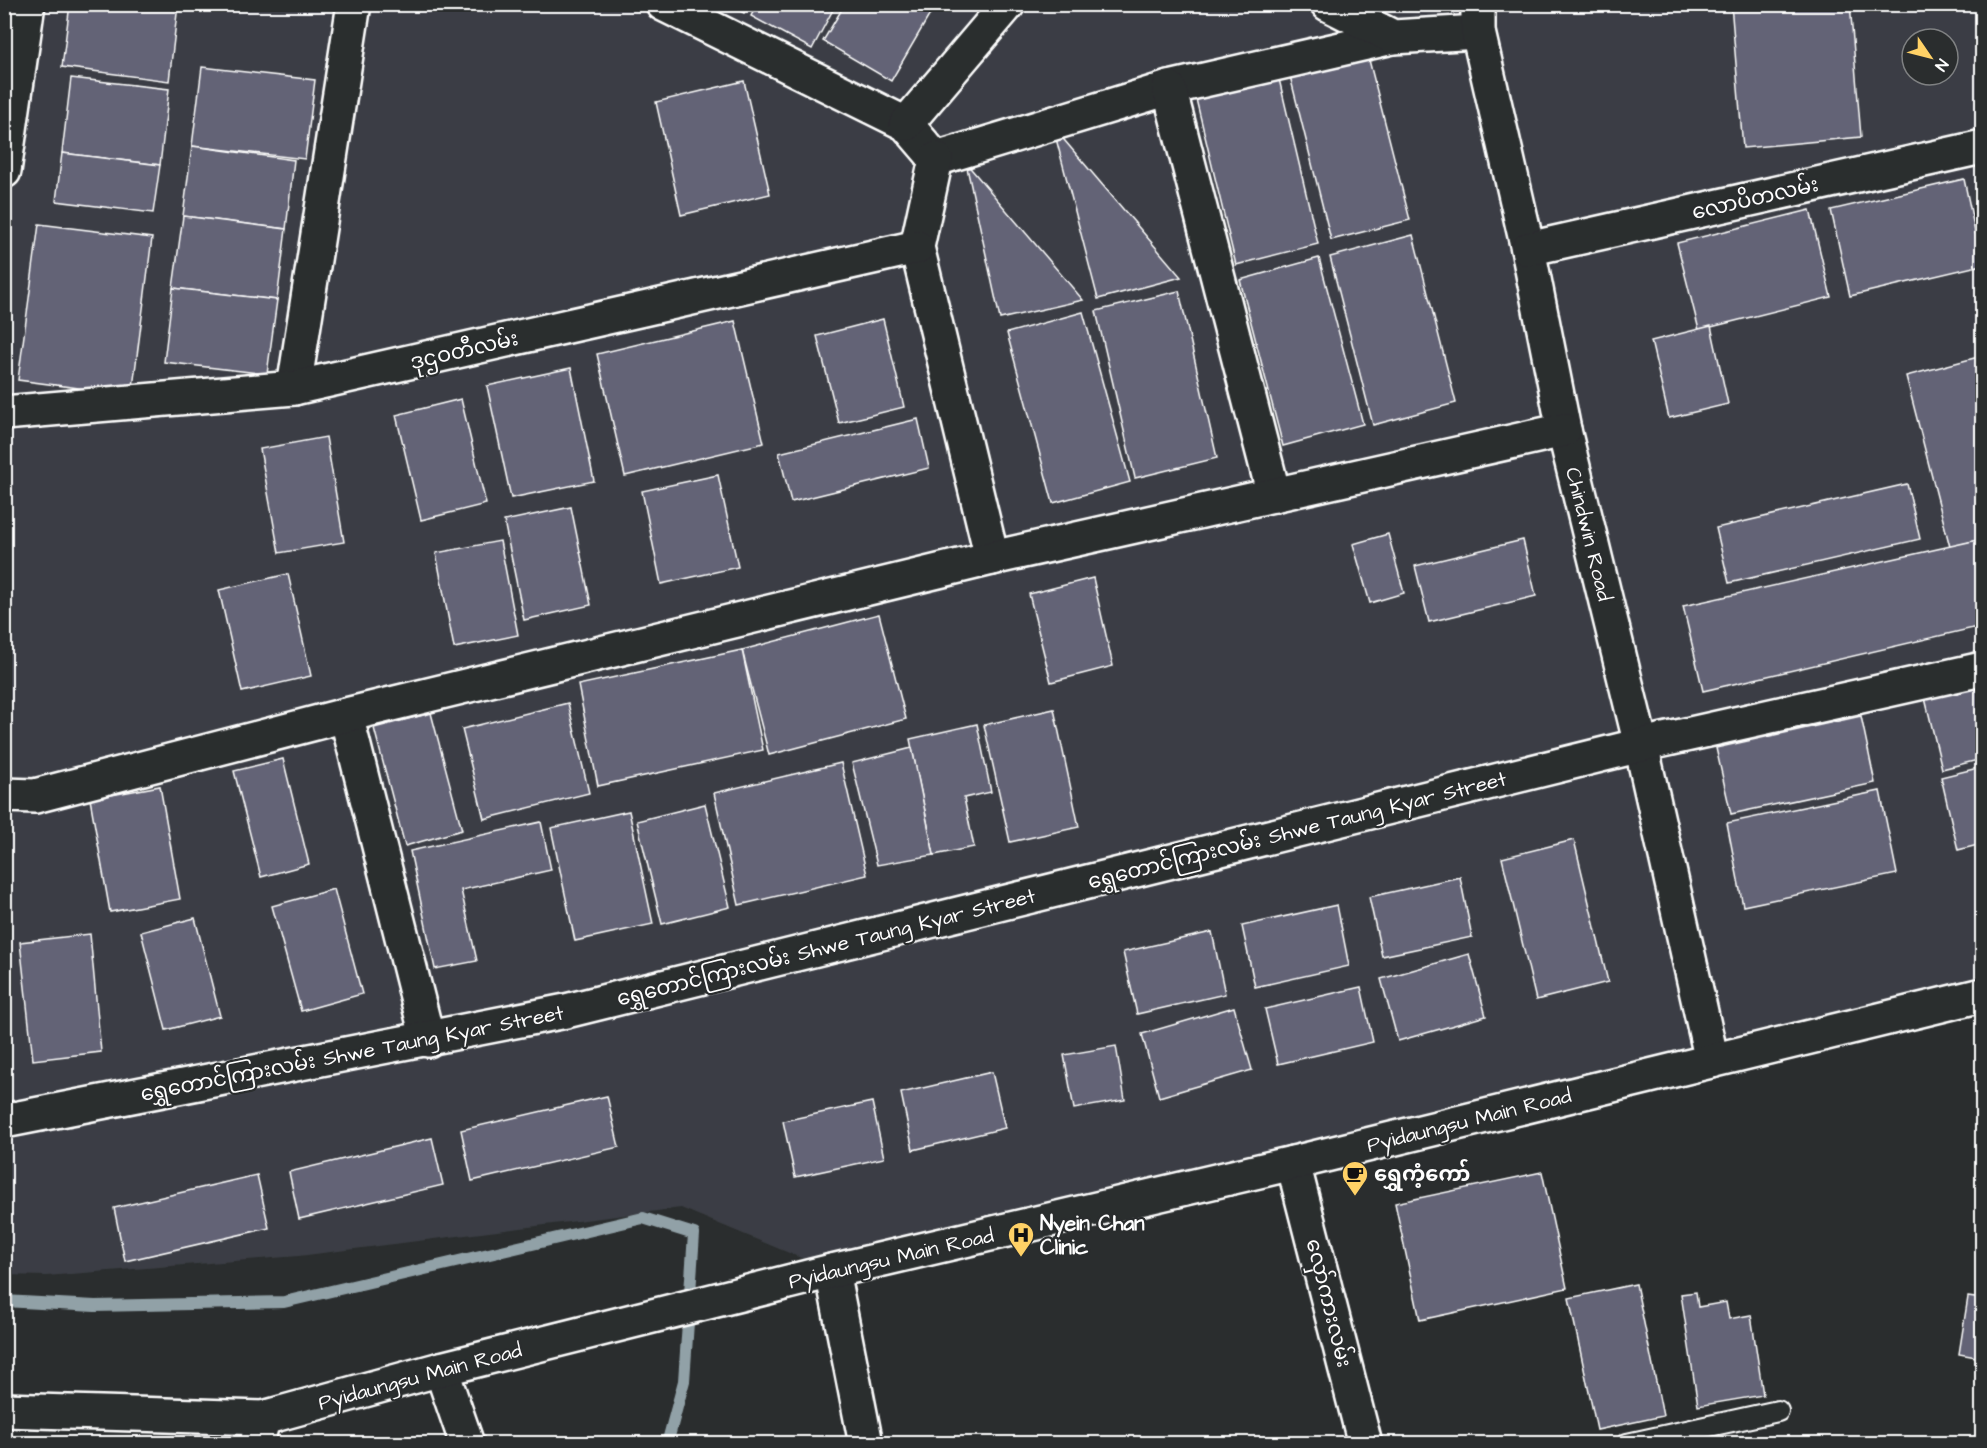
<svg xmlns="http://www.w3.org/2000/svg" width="1987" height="1448" font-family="'Architects Daughter','Noto Sans Myanmar',sans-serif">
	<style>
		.built { fill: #3b3e44; fill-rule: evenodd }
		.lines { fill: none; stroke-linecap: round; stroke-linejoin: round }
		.stream { stroke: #91a1a7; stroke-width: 12 }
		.building { fill: #646476; stroke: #fff; stroke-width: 1.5 }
		.service-casing { stroke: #fff; stroke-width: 24 }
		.minor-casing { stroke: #fff; stroke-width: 38 }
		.secondary-casing { stroke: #fff; stroke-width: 38 }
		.service { stroke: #2a2d2e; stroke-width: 20 }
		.minor { stroke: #2a2d2e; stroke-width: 33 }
		.secondary { stroke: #2a2d2e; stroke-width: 33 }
		.labels { text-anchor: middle; stroke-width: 4.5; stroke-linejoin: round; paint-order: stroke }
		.street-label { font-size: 21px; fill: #fff; stroke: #2a2d2e }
		.poi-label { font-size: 21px; font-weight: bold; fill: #fff; stroke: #2a2d2e; text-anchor: start }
	</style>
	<rect width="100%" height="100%" fill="#2a2d2e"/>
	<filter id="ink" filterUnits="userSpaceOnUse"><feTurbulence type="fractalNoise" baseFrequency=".0167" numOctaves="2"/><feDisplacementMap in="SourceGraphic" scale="12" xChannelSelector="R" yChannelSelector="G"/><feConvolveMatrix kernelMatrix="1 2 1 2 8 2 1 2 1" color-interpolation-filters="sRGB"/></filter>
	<g filter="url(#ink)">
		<path class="built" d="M5 5H1982V995L832 1271 681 1208 299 1256 46 1276 5 1275ZM1912 39H1948V75H1912Z"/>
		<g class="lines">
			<path class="stream" d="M4 1301 95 1306 284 1302 643 1218 694 1234 684 1381 667 1444"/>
		</g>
		<g class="building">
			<path d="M70 4 178 5 169 81 62 67Z"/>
			<path d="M727 4H749L744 13Z"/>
			<path d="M757 4H836L812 49 751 16Z"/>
			<path d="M845 4H936L891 81 823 41Z"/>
			<path d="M1731 4H1850L1861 137 1743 148Z"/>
			<path d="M1368 56 1410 220 1331 240 1290 76Z"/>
			<path d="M202 67 315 80 305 159 192 146Z"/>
			<path d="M71 78 169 89 160 165 62 153Z"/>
			<path d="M1279 79 1318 244 1236 265 1196 99Z"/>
			<path d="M744 81 770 194 681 215 656 102Z"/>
			<path d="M1053 127 1181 277 1098 299Z"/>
			<path d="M192 146 294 160 286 229 183 216Z"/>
			<path d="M62 153 160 165 153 213 56 201Z"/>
			<path d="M966 163 1083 300 1000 319Z"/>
			<path d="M1964 179 1982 265 1850 296 1831 210Z"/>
			<path d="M1810 210 1831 297 1699 330 1677 243Z"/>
			<path d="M183 216 286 229 277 300 173 288Z"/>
			<path d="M39 224 152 238 132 395 18 380Z"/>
			<path d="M1413 235 1456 403 1373 425 1330 257Z"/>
			<path d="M1319 258 1363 424 1283 446 1240 280Z"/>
			<path d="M173 288 277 300 267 374 164 362Z"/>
			<path d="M1179 291 1217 458 1135 478 1096 311Z"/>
			<path d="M1083 312 1130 482 1053 503 1007 333Z"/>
			<path d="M883 319 904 407 839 423 817 336Z"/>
			<path d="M735 321 764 443 625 476 597 354Z"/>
			<path d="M1711 326 1728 404 1669 418 1651 341Z"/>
			<path d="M1982 356V539L1950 547 1906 376Z"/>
			<path d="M571 368 594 481 511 498 487 386Z"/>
			<path d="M461 399 486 504 421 520 396 415Z"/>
			<path d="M918 419 929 468 791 502 779 453Z"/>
			<path d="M326 437 344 542 279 553 260 449Z"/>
			<path d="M718 475 738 567 661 584 642 491Z"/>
			<path d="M1907 484 1920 539 1729 583 1716 528Z"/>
			<path d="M571 507 591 605 524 620 504 521Z"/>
			<path d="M1388 534 1404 593 1370 603 1353 544Z"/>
			<path d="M1982 539V626L1703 691 1683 606Z"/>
			<path d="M1523 540 1536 596 1429 622 1415 566Z"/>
			<path d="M500 541 518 635 454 648 436 553Z"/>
			<path d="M288 574 311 676 242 692 219 590Z"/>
			<path d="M1093 578 1113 666 1051 682 1029 594Z"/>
			<path d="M879 614 906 719 769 755 742 650Z"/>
			<path d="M742 650 763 750 598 786 578 685Z"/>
			<path d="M1982 684V759L1942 769 1925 698Z"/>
			<path d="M568 703 589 793 484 819 462 729Z"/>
			<path d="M1054 709 1079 827 1010 842 984 725Z"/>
			<path d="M431 713 462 830 405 846 374 728Z"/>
			<path d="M1861 716 1875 783 1731 814 1716 748Z"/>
			<path d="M977 724 991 792 964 798 974 847 934 855 910 739Z"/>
			<path d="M912 748 934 855 877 865 852 763Z"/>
			<path d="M283 759 309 864 261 877 234 771Z"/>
			<path d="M841 763 867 875 739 905 714 793Z"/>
			<path d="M1982 767V844L1958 850 1941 777Z"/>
			<path d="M160 786 180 899 110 912 90 799Z"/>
			<path d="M1880 791 1897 874 1743 906 1727 823Z"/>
			<path d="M705 804 730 907 662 924 637 821Z"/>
			<path d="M629 811 653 924 575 941 551 828Z"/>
			<path d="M541 822 551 870 461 890 477 961 435 969 410 851Z"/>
			<path d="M1574 840 1608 982 1536 1000 1502 858Z"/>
			<path d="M1460 877 1472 937 1382 956 1369 897Z"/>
			<path d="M334 889 362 994 301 1011 272 906Z"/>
			<path d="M1337 905 1349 966 1255 987 1242 926Z"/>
			<path d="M195 918 220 1016 166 1030 141 932Z"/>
			<path d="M1212 932 1225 994 1137 1014 1123 952Z"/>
			<path d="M90 934 101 1052 33 1060 20 942Z"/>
			<path d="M1469 954 1486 1016 1398 1041 1381 979Z"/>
			<path d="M1361 987 1373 1042 1278 1064 1265 1009Z"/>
			<path d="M1234 1007 1252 1070 1159 1097 1142 1034Z"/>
			<path d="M1116 1046 1125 1100 1074 1109 1064 1055Z"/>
			<path d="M992 1072 1005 1128 913 1150 901 1093Z"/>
			<path d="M607 1096 619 1147 472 1181 461 1130Z"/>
			<path d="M872 1102 884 1158 795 1177 783 1121Z"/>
			<path d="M432 1138 443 1185 299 1219 289 1172Z"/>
			<path d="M1542 1172 1567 1288 1420 1320 1395 1203Z"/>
			<path d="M257 1175 269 1228 125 1261 114 1208Z"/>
			<path d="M1636 1284 1663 1416 1597 1430 1569 1298Z"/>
			<path d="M1696 1292 1698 1307 1726 1302 1729 1319 1751 1315 1763 1395 1698 1406 1681 1294Z"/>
			<path d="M1968 1297 1982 1299V1358L1959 1354Z"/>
		</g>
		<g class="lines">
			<g class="service-casing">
				<path id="service" d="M1627 1444 1778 1411"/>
			</g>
			<g class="minor-casing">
				<g id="minor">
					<path d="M663 4 906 124 936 159 1169 88 1393 37"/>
					<path d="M1328 4 1393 37 1478 32"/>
					<path d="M1478 4V32L1528 249 1564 430 1641 745 1712 1061"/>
					<path d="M1169 88 1274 495"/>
					<path d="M906 124 1008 4"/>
					<path d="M936 159 917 247 992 558"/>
					<path d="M4 171 28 4"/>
					<path d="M1528 249 1982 147"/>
					<path d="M294 388 354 4"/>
					<path d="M4 413 294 388 917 247"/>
					<path d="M346 715 428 1040"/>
					<path d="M4 795 35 796 346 715 992 558 1564 430"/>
					<path d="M4 1121 566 1011 1641 745 1982 669"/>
					<path d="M832 1271 866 1444"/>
					<path d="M441 1369 467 1444"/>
					<path d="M257 1444 263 1418"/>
				</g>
			</g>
			<g class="secondary-casing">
				<g id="secondary">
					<path d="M1293 1163 1365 1444"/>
					<path d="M4 1410 263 1418 441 1369 832 1271 1293 1163 1982 995"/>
				</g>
			</g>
			<use href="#service" class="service"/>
			<use href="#minor" class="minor"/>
			<use href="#secondary" class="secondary"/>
		</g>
	</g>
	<defs>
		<g id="cafe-pin" transform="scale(1.35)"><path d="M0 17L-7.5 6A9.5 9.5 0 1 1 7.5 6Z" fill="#ffd166" stroke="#2a2d2e"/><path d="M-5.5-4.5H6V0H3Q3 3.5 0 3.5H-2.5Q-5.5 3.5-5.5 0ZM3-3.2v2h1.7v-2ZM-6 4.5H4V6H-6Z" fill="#111"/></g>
		<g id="hospital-pin" transform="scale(1.35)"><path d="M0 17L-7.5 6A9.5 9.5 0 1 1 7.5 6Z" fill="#ffd166" stroke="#2a2d2e"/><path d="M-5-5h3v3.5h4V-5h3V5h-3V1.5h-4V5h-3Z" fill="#111"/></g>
	</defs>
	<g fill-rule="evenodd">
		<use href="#cafe-pin" x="1355" y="1174"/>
		<use href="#hospital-pin" x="1021" y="1235"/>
	</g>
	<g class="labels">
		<g class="street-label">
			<text transform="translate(1755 198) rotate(-13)" y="7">လောပိတလမ်း</text>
			<text transform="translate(464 350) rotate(-13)" y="7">ဒုဌဝတီလမ်း</text>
			<text transform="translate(1589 534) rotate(76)" y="7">Chindwin Road</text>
			<text transform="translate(1297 830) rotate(-14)" y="7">ရွှေတောင်ကြားလမ်း Shwe Taung Kyar Street</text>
			<text transform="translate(826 947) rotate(-14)" y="7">ရွှေတောင်ကြားလမ်း Shwe Taung Kyar Street</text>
			<text transform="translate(352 1053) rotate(-11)" y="7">ရွှေတောင်ကြားလမ်း Shwe Taung Kyar Street</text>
			<text transform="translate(1469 1120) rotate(-14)" y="7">Pyidaungsu Main Road</text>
			<text transform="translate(891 1258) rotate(-13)" y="7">Pyidaungsu Main Road</text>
			<text transform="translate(1329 1303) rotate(76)" y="7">လှော်ကားလမ်း</text>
			<text transform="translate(420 1376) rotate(-15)" y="7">Pyidaungsu Main Road</text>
		</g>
		<g class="poi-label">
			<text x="1374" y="1181">ရွှေကံ့ကော်</text>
			<text x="1040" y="1230">Nyein Chan<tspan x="1040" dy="24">Clinic</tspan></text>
		</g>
	</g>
	<rect width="1987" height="1448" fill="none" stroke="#2a2d2e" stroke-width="24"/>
	<rect x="12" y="12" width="1963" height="1424" fill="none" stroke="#fff" stroke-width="2" filter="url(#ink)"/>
	<g transform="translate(1930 57) rotate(125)"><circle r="28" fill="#2a2d2e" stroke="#7f8182" stroke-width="1.5"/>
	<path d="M0-4.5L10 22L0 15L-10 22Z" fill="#ffd166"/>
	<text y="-9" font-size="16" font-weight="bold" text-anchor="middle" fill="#ffffff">N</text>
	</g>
</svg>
